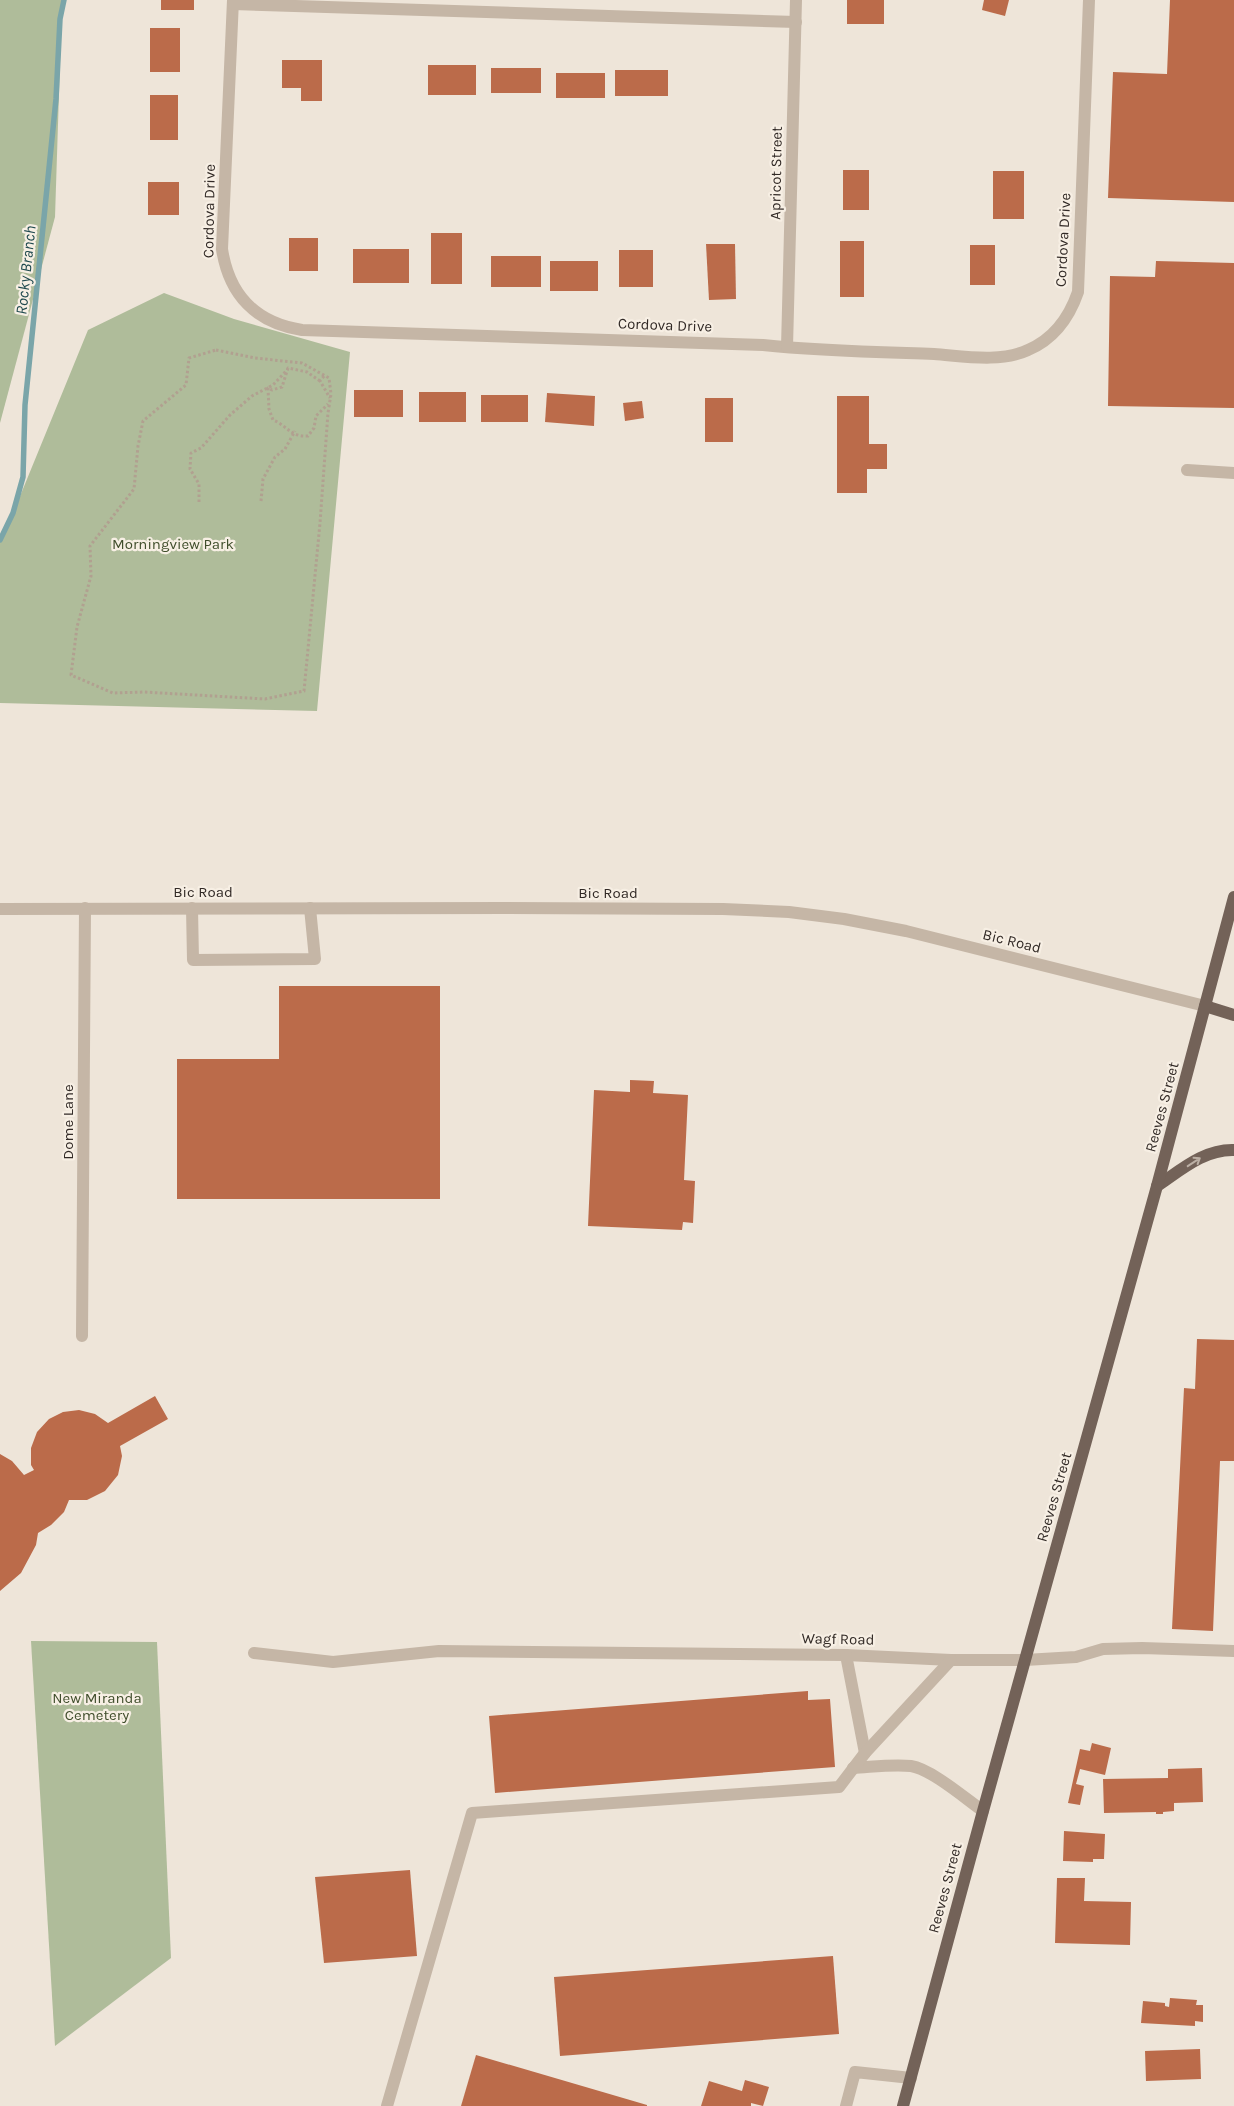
<svg xmlns="http://www.w3.org/2000/svg" width="1234" height="2106" font-family="Karla,sans-serif">
	<style>
		.green { fill: #afbc9a }
		.lines { fill: none; stroke-linecap: round; stroke-linejoin: round }
		.stream { stroke: #7aa5a9; stroke-width: 5.5 }
		.building { fill: #bb6b4a }
		.path { stroke: #b1a090; stroke-width: 3; stroke-dasharray: 2.5 2.5; stroke-linecap: butt }
		.minor { stroke: #c5b6a6; stroke-width: 12 }
		.major { stroke: #736258; stroke-width: 12 }
		.oneway { stroke: #bcb0a5 }
		.labels { text-anchor: middle; stroke-width: 4.5; stroke-linejoin: round; paint-order: stroke }
		.street-label { font-size: 15px; fill: #322a26; stroke: #f7efe4 }
		.park-label { font-size: 15px; fill: #404e2c; stroke: #f7efe4 }
		.water-label { font-size: 16px; font-style: italic; fill: #204a4f; stroke: #f7efe4 }
	</style>
	<rect width="100%" height="100%" fill="#eee5d9"/>
	<g class="green">
		<path d="M0 0H62L55 217 0 423Z"/>
		<path d="M164 293 234 319 350 352 317 711 0 703V539L7 528 88 330Z"/>
		<path d="M31 1641 157 1642 171 1958 55 2046Z"/>
	</g>
	<g class="lines">
		<path class="stream" d="M0 540 13 513 23 477 25 405 56 99 60 19 64 0"/>
	</g>
	<g class="building">
		<rect x="161" y="0" width="33" height="10"/>
		<rect x="847" y="0" width="37" height="24"/>
		<path d="M984 0H1009L1005 16 982 10Z"/>
		<path d="M1170 0H1234V202L1108 198 1113 72 1167 74Z"/>
		<rect x="150" y="28" width="30" height="44"/>
		<path d="M282 60H322V101H301V88H282Z"/>
		<rect x="428" y="65" width="48" height="30"/>
		<rect x="491" y="68" width="50" height="25"/>
		<rect x="615" y="70" width="53" height="26"/>
		<rect x="556" y="73" width="49" height="25"/>
		<rect x="150" y="95" width="28" height="45"/>
		<rect x="843" y="170" width="26" height="40"/>
		<rect x="993" y="171" width="31" height="48"/>
		<rect x="148" y="182" width="31" height="33"/>
		<rect x="431" y="233" width="31" height="51"/>
		<rect x="289" y="238" width="29" height="33"/>
		<rect x="840" y="241" width="24" height="56"/>
		<path d="M706 244H735L736 299 709 300Z"/>
		<rect x="970" y="245" width="25" height="40"/>
		<rect x="353" y="249" width="56" height="34"/>
		<rect x="619" y="250" width="34" height="37"/>
		<rect x="491" y="256" width="50" height="31"/>
		<rect x="550" y="261" width="48" height="30"/>
		<path d="M1156 261 1234 263V408L1108 406 1110 276 1155 277Z"/>
		<rect x="354" y="390" width="49" height="27"/>
		<rect x="419" y="392" width="47" height="30"/>
		<path d="M547 393 595 396 594 426 545 422Z"/>
		<rect x="481" y="395" width="47" height="27"/>
		<path d="M837 396H869V444H887V469H867V493H837Z"/>
		<rect x="705" y="398" width="28" height="44"/>
		<path d="M642 401 644 418 625 421 623 403Z"/>
		<path d="M279 986H440V1199H177V1059H279Z"/>
		<path d="M630 1080 654 1081 653 1093 688 1095 684 1180 695 1181 693 1223 683 1222 682 1230 588 1226 594 1090 630 1092Z"/>
		<path d="M1197 1339 1234 1340V1461H1220L1213 1631 1172 1629 1184 1388 1195 1389Z"/>
		<path d="M155 1396 168 1419 120 1446 122 1456 118 1475 105 1491 87 1500H69L64 1512 51 1525 38 1533 36 1545 21 1573 0 1591V1454L12 1461 24 1475 34 1470 31 1465V1448L37 1432 49 1419 63 1412 79 1410 95 1414 108 1423Z"/>
		<path d="M808 1691V1700L830 1699 835 1767 495 1793 489 1716Z"/>
		<path d="M1092 1743 1111 1748 1105 1775 1080 1769 1076 1784 1084 1786 1080 1805 1068 1803 1080 1749 1090 1751Z"/>
		<path d="M1202 1768 1203 1802 1174 1803V1811L1163 1812V1814H1156V1812L1104 1813 1103 1779 1168 1778V1769Z"/>
		<path d="M1064 1831 1105 1834 1104 1859H1093V1862L1063 1861Z"/>
		<path d="M410 1870 417 1956 324 1963 315 1877Z"/>
		<path d="M1057 1878H1085L1084 1901 1131 1902 1130 1945 1055 1943Z"/>
		<path d="M833 1956 839 2034 560 2056 554 1977Z"/>
		<path d="M1170 1998 1197 2000 1196 2005H1203V2022L1195 2021V2026L1141 2023 1143 2001 1165 2003V2006L1169 2007Z"/>
		<path d="M1200 2049 1201 2079 1146 2081 1145 2051Z"/>
		<path d="M476 2055 647 2105V2106H461Z"/>
		<path d="M745 2080 769 2087 763 2106 751 2103V2106H701L709 2081 742 2091Z"/>
	</g>
	<g class="lines">
		<g class="path">
			<path d="M216 350 255 358 302 363 329 378 331 394 328 413 320 523 304 691 265 699 144 692 113 693 71 675 77 627 91 576 90 546 134 489 138 446 143 421 186 385 189 358Z"/>
			<path d="M324 376 320 381 330 398"/>
			<path d="M320 381 307 372 288 368 282 387 272 390 268 388 269 409 273 420C288 426 290 437 308 436L314 428 316 416 328 404"/>
			<path d="M261 501 263 479 275 457 285 449 295 431"/>
			<path d="M199 502V484L190 469 191 453 201 448 230 415 252 396 273 385 288 369"/>
		</g>
		<g class="minor">
			<path d="M233 0 222 249C229 295 256 323 302 330L763 345C820 351 876 352 934 354 963 356 1000 363 1028 350 1054 339 1069 318 1078 292L1089 0"/>
			<path d="M233 4 796 22"/>
			<path d="M787 347 796 0"/>
			<path d="M1187 470 1234 473"/>
			<path d="M192 908 193 960 315 959 310 908"/>
			<path d="M0 909 506 908 723 909 789 912 844 919 906 931 1205 1006"/>
			<path d="M82 1336 85 908"/>
			<path d="M254 1653 333 1662 439 1651 846 1655 951 1660H1025L1076 1657 1103 1649 1142 1648 1234 1651"/>
			<path d="M846 1655 865 1753"/>
			<path d="M853 1768C872 1767 892 1764 911 1766 931 1769 966 1799 983 1811"/>
			<path d="M387 2106 472 1813 839 1787 865 1753 951 1660"/>
			<path d="M846 2106 855 2072 911 2078"/>
		</g>
		<g class="major">
			<path d="M1205 1006 1234 1015"/>
			<path d="M1157 1186C1181 1170 1204 1149 1234 1150"/>
			<path d="M903 2106 983 1811 1157 1186 1234 897"/>
		</g>
	</g>
	<defs><path id="oneway-shaft" d="M-6 0H5M1.5-3L5.5 0L1.5 3" fill="none" stroke-width="1.6" stroke-linecap="round" stroke-linejoin="round" transform="scale(1.25)"/></defs>
	<use class="oneway" href="#oneway-shaft" transform="translate(1194 1162) rotate(-33)"/>
	<g class="labels">
		<g class="street-label">
			<text transform="translate(776 173) rotate(-89)" y="5">Apricot Street</text>
			<text transform="translate(209 211) rotate(-89)" y="5">Cordova Drive</text>
			<text transform="translate(1063 240) rotate(-87)" y="5">Cordova Drive</text>
			<text transform="translate(665 325) rotate(2)" y="5">Cordova Drive</text>
			<text x="203" y="897">Bic Road</text>
			<text x="608" y="898">Bic Road</text>
			<text transform="translate(1012 941) rotate(14)" y="5">Bic Road</text>
			<text transform="translate(1162 1107) rotate(-75)" y="5">Reeves Street</text>
			<text transform="translate(68 1122) rotate(-90)" y="5">Dome Lane</text>
			<text transform="translate(1054 1497) rotate(-74)" y="5">Reeves Street</text>
			<text transform="translate(838 1639) rotate(1)" y="5">Wagf Road</text>
			<text transform="translate(945 1888) rotate(-75)" y="5">Reeves Street</text>
		</g>
		<g class="park-label">
			<text x="173" y="549">Morningview Park</text>
			<text x="97" y="1703">New Miranda<tspan x="97" dy="17">Cemetery</tspan></text>
		</g>
		<g class="water-label">
			<text transform="translate(25 270) rotate(-84)" y="6">Rocky Branch</text>
		</g>
	</g>
</svg>
